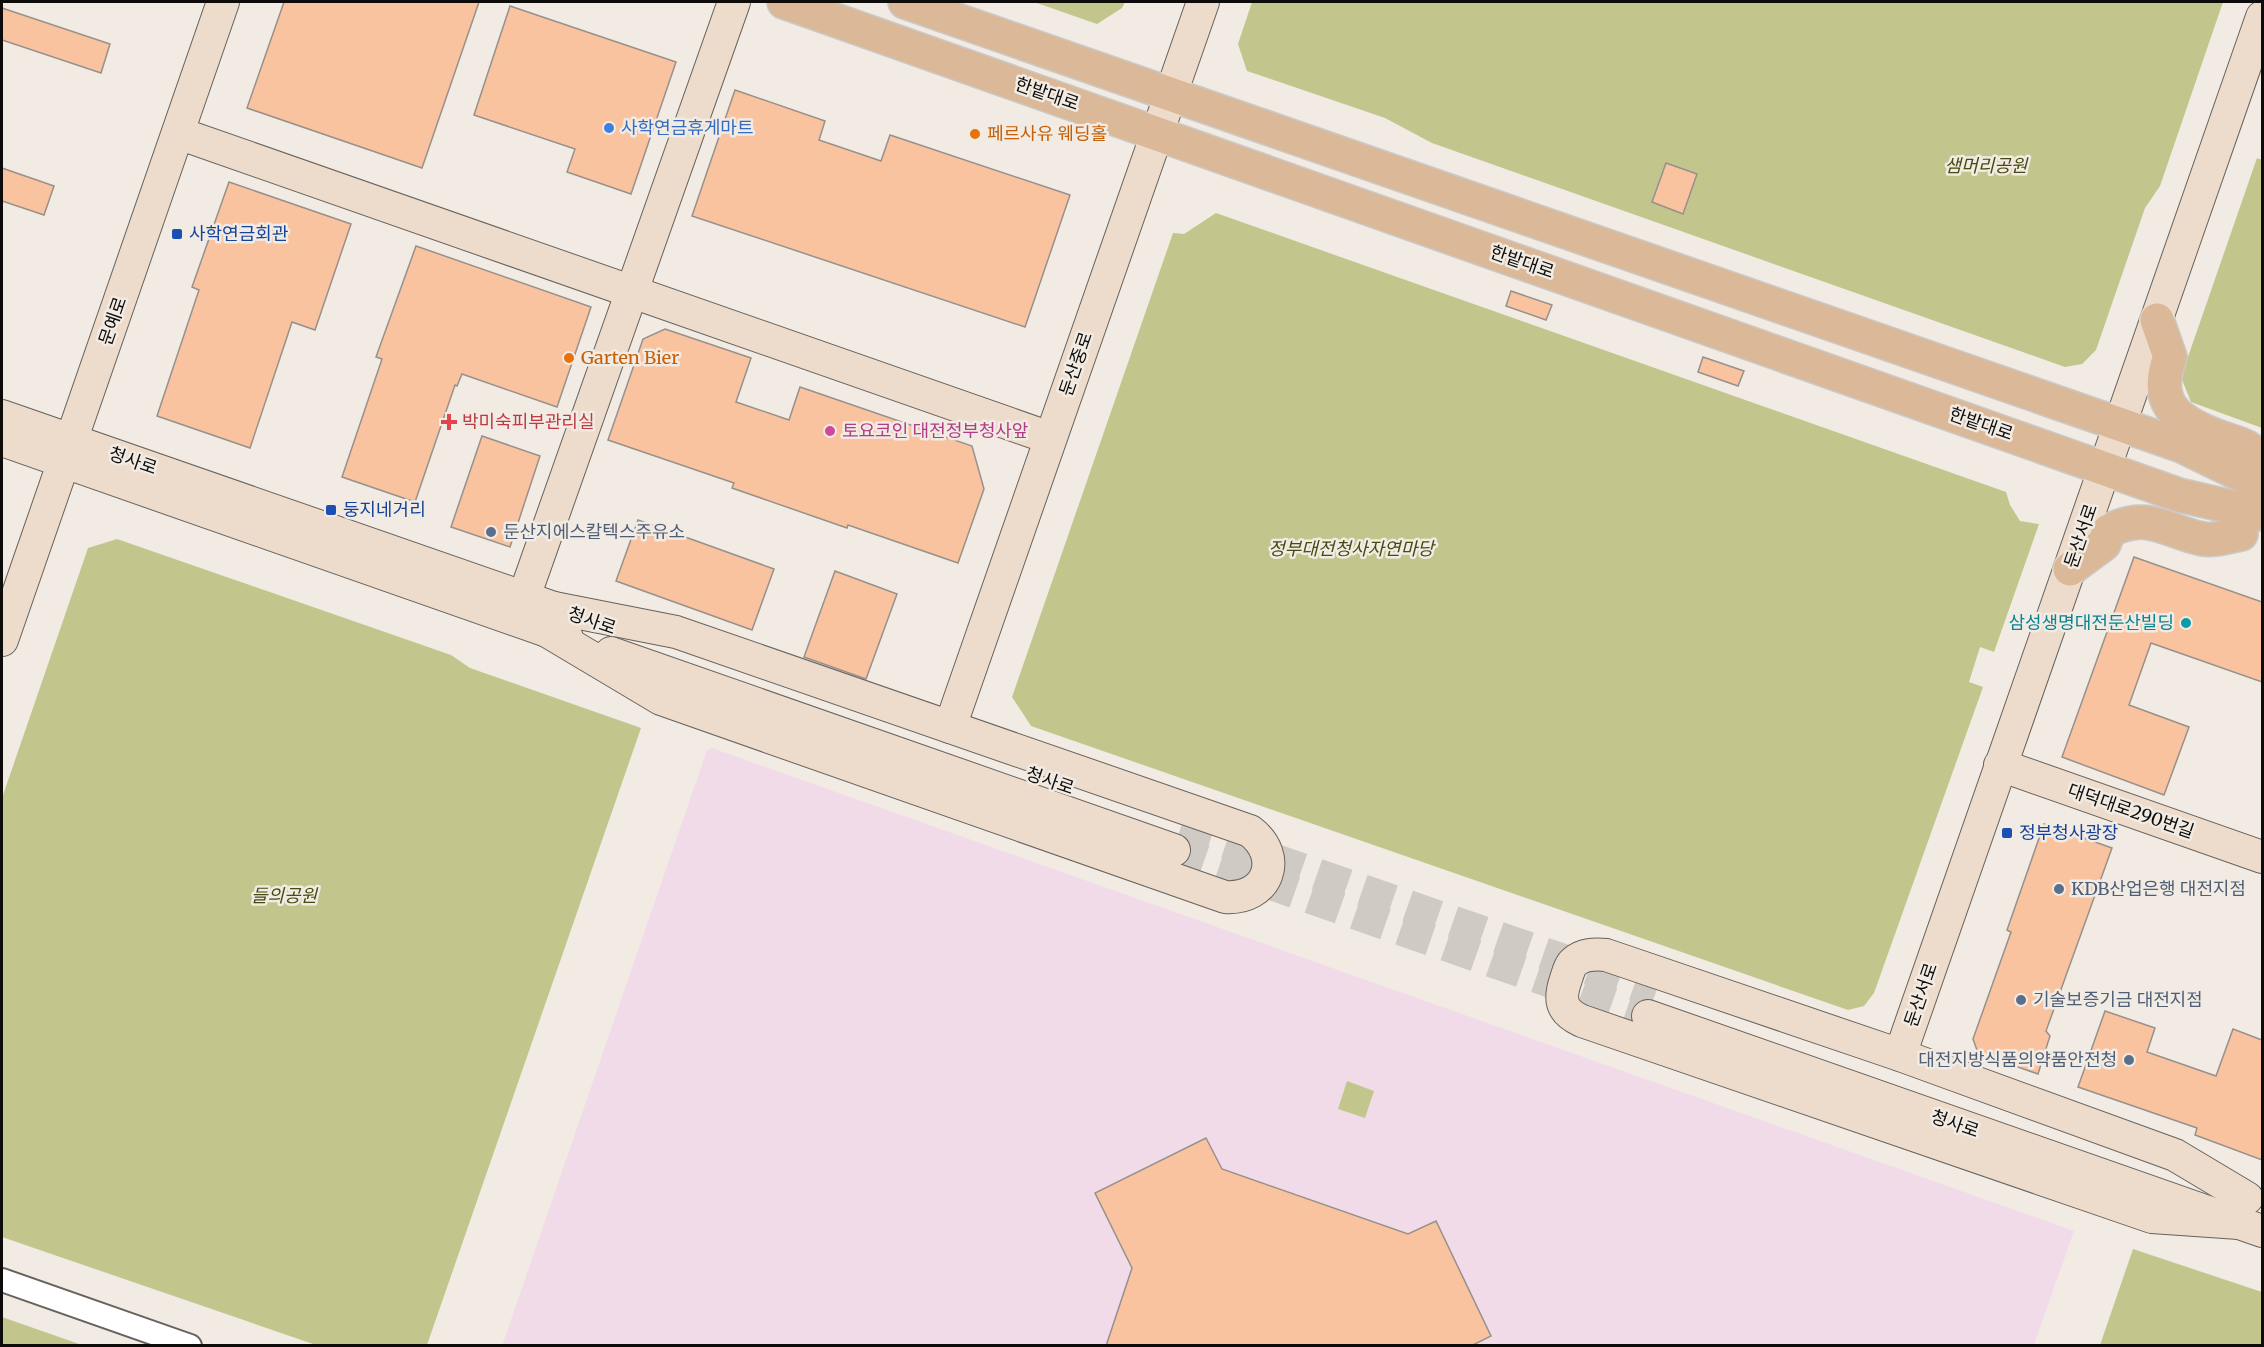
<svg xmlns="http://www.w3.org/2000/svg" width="2264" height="1347" font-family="Merriweather,'Noto Sans KR',serif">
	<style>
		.commercial { fill: #f2dbe8 }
		.green { fill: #c2c68d }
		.building { fill: #fac39f; stroke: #97908b; stroke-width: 1.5 }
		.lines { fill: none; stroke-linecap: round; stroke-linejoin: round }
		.secondary-tunnel { stroke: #cfcac3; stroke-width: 32; stroke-dasharray: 32 16; stroke-linecap: butt }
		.street-casing { stroke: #67625c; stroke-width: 26 }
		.secondary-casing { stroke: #67625c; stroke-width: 34 }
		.primary-casing { stroke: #cacac9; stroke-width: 36 }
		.street { stroke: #fff; stroke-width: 22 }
		.secondary { stroke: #eddccb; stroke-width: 32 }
		.primary { stroke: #dab898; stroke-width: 33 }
		.shop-dot { fill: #3f7fe0; stroke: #f1ebe4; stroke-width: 2 }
		.food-dot { fill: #e8710a; stroke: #f1ebe4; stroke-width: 2 }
		.transit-dot { fill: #1a4fb4; stroke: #f1ebe4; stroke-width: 2 }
		.health-dot { fill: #e0444e; stroke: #f1ebe4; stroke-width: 2 }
		.hotel-dot { fill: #d1479c; stroke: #f1ebe4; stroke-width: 2 }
		.service-dot { fill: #5c6f8a; stroke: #f1ebe4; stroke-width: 2 }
		.culture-dot { fill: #0f9aa8; stroke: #f1ebe4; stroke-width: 2 }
		.labels { text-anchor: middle; stroke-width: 5; stroke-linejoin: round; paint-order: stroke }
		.street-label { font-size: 18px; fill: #0e0c0a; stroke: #f1ebe4 }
		.shop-label { font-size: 18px; fill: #366cbe; stroke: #f1ebe4; text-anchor: start }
		.food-label { font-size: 18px; fill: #c56008; stroke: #f1ebe4; text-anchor: start }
		.park-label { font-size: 18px; font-style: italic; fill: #484a0f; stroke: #f1ebe4 }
		.transit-label { font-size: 18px; fill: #164399; stroke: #f1ebe4; text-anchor: start }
		.health-label { font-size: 18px; fill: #be3a42; stroke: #f1ebe4; text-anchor: start }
		.hotel-label { font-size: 18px; fill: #b23c85; stroke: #f1ebe4; text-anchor: start }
		.service-label { font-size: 18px; fill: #4e5e75; stroke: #f1ebe4; text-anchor: start }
		.culture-label { font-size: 18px; fill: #0d838f; stroke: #f1ebe4; text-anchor: end }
	</style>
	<rect width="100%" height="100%" fill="#f1ebe4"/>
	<path class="commercial" d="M712 748 2074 1231 2034 1345 502 1346 707 750Z"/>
	<g class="green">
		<path d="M1034 2H1125L1122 8 1097 24Z"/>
		<path d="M1252 2H2223L2160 186 2145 208 2096 350 2082 364 2065 367 1432 143 1385 118 1247 71 1238 44Z"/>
		<path d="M2257 158 2262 160V428L2191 402 2181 377Z"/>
		<path d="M1216 213 2006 492 2010 505 2020 521 2039 524 1994 652 1980 647 1969 682 1983 687 1874 993 1864 1006 1848 1010 1031 726 1012 697 1173 233 1184 234Z"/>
		<path d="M117 539 451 655 470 668 641 728 427 1345H316L2 1237V798L88 548Z"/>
		<path d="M1347 1081 1374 1091 1365 1118 1338 1109Z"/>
		<path d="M2133 1249 2262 1292V1345H2100Z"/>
		<path d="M2 1317 82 1345H2Z"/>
	</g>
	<g class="building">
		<path d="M284 2H479L422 168 247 108Z"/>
		<path d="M510 6 676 62 631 194 567 172 575 149 474 115Z"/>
		<path d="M2 8 110 44 101 73 2 40Z"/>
		<path d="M735 90 825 121 819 140 881 161 890 135 1070 195 1025 327 692 216Z"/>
		<path d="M1666 163 1697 174 1683 214 1652 202Z"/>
		<path d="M2 168 54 186 44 215 2 201Z"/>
		<path d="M229 182 351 224 315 330 292 322 250 448 157 416 199 290 192 287Z"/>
		<path d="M416 246 591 307 557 407 462 374 457 386 455 385 415 502 342 477 382 359 376 357Z"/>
		<path d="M1511 291 1552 305 1546 320 1506 306Z"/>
		<path d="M665 329 751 358 736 402 789 420 800 387 972 446 984 489 958 563 848 525 847 528 732 488 734 483 608 440 643 339Z"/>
		<path d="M1703 357 1744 371 1738 386 1698 372Z"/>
		<path d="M482 436 540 456 510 547 451 527Z"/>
		<path d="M638 520 774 569 752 630 616 581Z"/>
		<path d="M2134 557 2262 602V682L2151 643 2129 705 2189 727 2164 795 2062 757Z"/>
		<path d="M835 571 897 594 866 679 804 657Z"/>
		<path d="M2044 824 2112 848 2046 1031 2050 1036 2038 1074 1978 1053 1973 1039 2011 932 2007 930Z"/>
		<path d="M2105 1011 2155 1028 2147 1052 2216 1076 2233 1029 2262 1040V1160L2195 1135 2197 1128 2078 1087Z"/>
		<path d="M1206 1138 1222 1169 1408 1234 1436 1221 1491 1336 1471 1346H1106L1132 1268 1095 1193Z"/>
	</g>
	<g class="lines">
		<g class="secondary-tunnel">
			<path d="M1181 827 1656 992"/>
			<path d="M1174 850 1648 1016"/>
		</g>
		<g class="street-casing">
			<path id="street" d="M2 1280 190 1346"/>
		</g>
		<g class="secondary-casing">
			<g id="secondary">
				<path d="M178 133 1050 438"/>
				<path d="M2 416 574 615"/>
				<path d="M2 440 567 638"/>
				<path d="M524 597 734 2"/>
				<path d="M547 631 661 699 1225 897C1268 900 1284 857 1250 831L676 632 554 608"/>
				<path d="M2 640 223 2"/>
				<path d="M611 653 1174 850"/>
				<path d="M950 727 1203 2"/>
				<path d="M2000 765 2262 857"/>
				<path d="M1648 1016 2262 1231"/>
				<path d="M1900 1055 2262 17"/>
				<path d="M2239 1223 2152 1217 1582 1021C1560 1011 1559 999 1566 979 1568 973 1570 965 1574 962 1583 954 1595 954 1606 955L1900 1055 2175 1155 2247 1198"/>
			</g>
		</g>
		<g class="primary-casing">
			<g id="primary">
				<path d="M784 2 2179 495 2262 514"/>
				<path d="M905 2 2182 446 2262 485"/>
				<path d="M2157 320 2170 357C2151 406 2181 423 2222 438 2230 441 2241 443 2248 448 2251 450 2254 455 2257 458"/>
				<path d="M2070 569 2104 544 2109 531C2147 510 2167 532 2203 539 2214 541 2230 536 2241 534"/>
			</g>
		</g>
		<use href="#street" class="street"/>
		<use href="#secondary" class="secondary"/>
		<use href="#primary" class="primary"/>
	</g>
	<circle class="shop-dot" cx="609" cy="128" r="6"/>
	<g class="food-dot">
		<circle cx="975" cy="134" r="6"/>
		<circle cx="569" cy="358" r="6"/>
	</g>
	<g class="transit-dot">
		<rect x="171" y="228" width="12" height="12" rx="3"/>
		<rect x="325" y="504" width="12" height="12" rx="3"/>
		<rect x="2001" y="827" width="12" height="12" rx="3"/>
	</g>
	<path class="health-dot" d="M446 413h6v6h6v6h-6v6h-6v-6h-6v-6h6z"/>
	<circle class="hotel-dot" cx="830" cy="431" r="6"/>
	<g class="service-dot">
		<circle cx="491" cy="532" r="6"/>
		<circle cx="2059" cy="889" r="6"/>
		<circle cx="2021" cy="1000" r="6"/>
		<circle cx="2129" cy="1060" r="6"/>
	</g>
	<circle class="culture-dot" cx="2186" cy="623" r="6"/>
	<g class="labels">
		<g class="street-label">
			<text transform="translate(1047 94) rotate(19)" y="6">한밭대로</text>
			<text transform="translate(1522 262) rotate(19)" y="6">한밭대로</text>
			<text transform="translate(113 321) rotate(-71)" y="6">문예로</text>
			<text transform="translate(1076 364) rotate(-71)" y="6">둔산중로</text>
			<text transform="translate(1981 424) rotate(19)" y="6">한밭대로</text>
			<text transform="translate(133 461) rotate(19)" y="6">청사로</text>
			<text transform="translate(2081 536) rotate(-71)" y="6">둔산서로</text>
			<text transform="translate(592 621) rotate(19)" y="6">청사로</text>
			<text transform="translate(1050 781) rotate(19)" y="6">청사로</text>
			<text transform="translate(2131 811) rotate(19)" y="6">대덕대로290번길</text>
			<text transform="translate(1921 995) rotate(-71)" y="6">둔산서로</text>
			<text transform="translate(1955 1124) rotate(19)" y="6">청사로</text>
		</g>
		<g class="shop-label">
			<text x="621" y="134">사학연금휴게마트</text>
		</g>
		<g class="food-label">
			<text x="987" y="140">페르사유 웨딩홀</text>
			<text x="581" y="364">Garten Bier</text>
		</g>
		<g class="park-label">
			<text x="1986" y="172">샘머리공원</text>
			<text x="1351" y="555">정부대전청사자연마당</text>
			<text x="284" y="902">들의공원</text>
		</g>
		<g class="transit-label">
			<text x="189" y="240">사학연금회관</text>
			<text x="343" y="516">둥지네거리</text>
			<text x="2019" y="839">정부청사광장</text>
		</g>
		<g class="health-label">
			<text x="462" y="428">박미숙피부관리실</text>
		</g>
		<g class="hotel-label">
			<text x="842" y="437">토요코인 대전정부청사앞</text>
		</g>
		<g class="service-label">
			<text x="503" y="538">둔산지에스칼텍스주유소</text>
			<text x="2071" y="895">KDB산업은행 대전지점</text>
			<text x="2033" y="1006">기술보증기금 대전지점</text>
			<text x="2117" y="1066" text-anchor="end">대전지방식품의약품안전청</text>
		</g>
		<g class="culture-label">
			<text x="2174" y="629">삼성생명대전둔산빌딩</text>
		</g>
	</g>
	<rect width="2264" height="1347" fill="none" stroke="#0e0c0a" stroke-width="6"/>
</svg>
